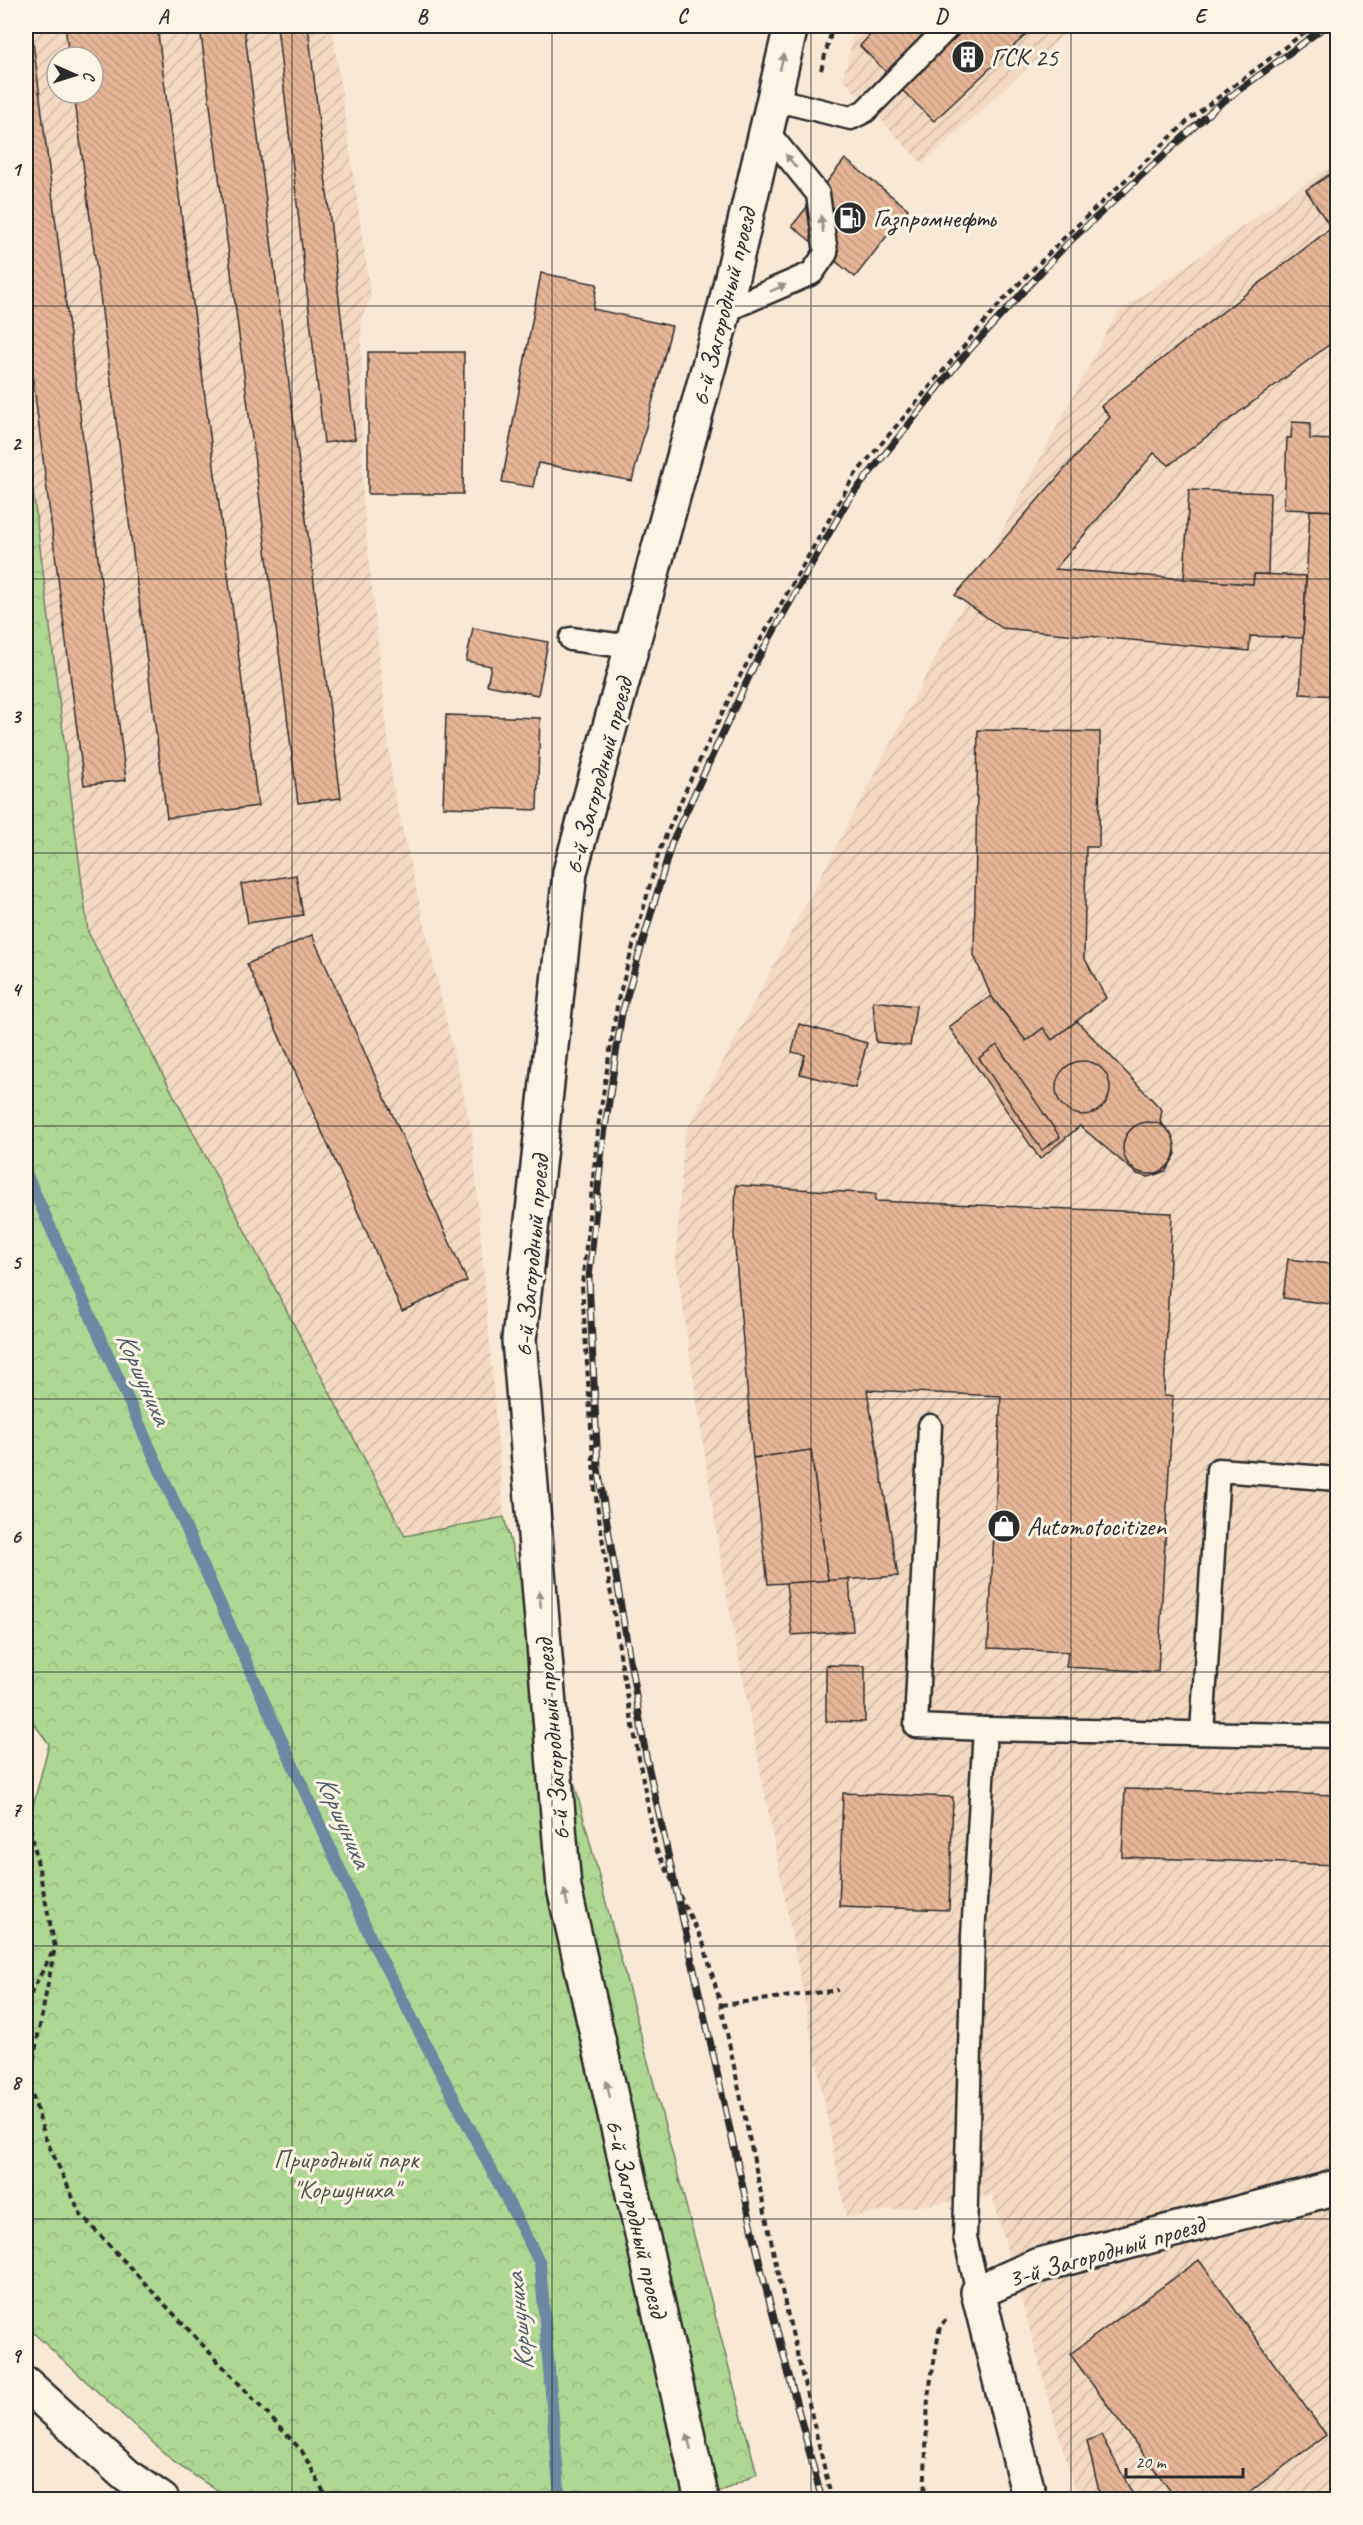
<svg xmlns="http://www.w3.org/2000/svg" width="1363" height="2525" font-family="Caveat,sans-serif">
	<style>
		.industrial { fill: url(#industrial-furrows); fill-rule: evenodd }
		.park { fill: url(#park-crowns); stroke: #6d8160; stroke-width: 1.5 }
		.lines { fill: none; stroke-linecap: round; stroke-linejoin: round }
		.stream { stroke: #6c88a2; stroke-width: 12 }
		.building { fill: url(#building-back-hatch); stroke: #2b2b2b; stroke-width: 1.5 }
		.service-casing { stroke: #2b2b2b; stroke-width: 27 }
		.minor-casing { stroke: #2b2b2b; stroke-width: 38 }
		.tertiary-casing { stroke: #2b2b2b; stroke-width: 38 }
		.path { stroke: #2b2b2b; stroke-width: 4; stroke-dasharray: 6 4.5; stroke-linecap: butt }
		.service { stroke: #fcf5e5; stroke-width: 22 }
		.minor { stroke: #fcf5e5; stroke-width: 33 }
		.tertiary { stroke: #fcf5e5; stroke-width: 33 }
		.rail-casing { stroke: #2b2b2b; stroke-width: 7 }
		.rail { stroke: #fcf5e5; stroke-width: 4.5; stroke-dasharray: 14; stroke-linecap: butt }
		.oneway { fill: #949088 }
		.grid { fill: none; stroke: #2b2b2b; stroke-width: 1.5; stroke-opacity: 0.55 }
		.labels { text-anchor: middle; stroke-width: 6; stroke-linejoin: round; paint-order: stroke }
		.poi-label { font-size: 26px; fill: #2b2b2b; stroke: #fcf5e5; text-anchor: start }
		.street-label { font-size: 26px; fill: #2b2b2b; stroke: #fcf5e5 }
		.park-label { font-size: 26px; fill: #4c5645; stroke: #fcf5e5 }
		.water-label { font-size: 27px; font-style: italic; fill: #4b5a67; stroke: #fcf5e5 }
		.neatline { fill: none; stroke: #2b2b2b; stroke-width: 2 }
		.grid-label { font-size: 20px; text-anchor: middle; font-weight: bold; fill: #2b2b2b }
	</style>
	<defs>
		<pattern id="industrial-furrows" width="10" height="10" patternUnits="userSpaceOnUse" patternTransform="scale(1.5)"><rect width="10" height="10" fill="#f3d9c2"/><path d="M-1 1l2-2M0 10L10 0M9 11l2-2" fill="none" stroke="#d0baa7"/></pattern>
		<pattern id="park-crowns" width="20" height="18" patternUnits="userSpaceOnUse" patternTransform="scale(1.5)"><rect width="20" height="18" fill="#afd794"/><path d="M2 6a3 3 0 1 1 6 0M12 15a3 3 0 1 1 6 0" fill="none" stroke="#97b980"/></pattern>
		<pattern id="building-back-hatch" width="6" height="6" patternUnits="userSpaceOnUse" patternTransform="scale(1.5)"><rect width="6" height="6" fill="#e6b597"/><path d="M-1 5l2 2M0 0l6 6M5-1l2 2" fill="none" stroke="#c59c82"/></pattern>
	</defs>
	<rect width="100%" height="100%" fill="#f8e8d5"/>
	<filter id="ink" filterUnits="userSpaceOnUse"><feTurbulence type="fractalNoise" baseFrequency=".0167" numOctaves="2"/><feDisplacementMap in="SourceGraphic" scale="12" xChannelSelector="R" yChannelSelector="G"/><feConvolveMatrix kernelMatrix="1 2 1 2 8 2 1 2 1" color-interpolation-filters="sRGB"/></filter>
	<g filter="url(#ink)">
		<g class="industrial">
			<path d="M26 26H332L371 297 361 318 363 501 393 788 472 1132 504 1517 405 1536 88 932 26 435ZM57 57H93V93H57Z"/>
			<path d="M856 26H1073L922 164 843 79Z"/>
			<path d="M1337 162V2499H1077L992 2195 846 2217 723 1576 676 1261 684 1136 1117 313Z"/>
		</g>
		<path class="park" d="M26 435 88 932 405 1536 504 1517 757 2474 706 2499H230L175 2463 26 2326V1833L49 1744 26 1713Z"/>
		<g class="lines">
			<path class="stream" d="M26 1173 374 1945 540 2263 560 2500"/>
		</g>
		<g class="building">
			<path d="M26 26H31L126 780 84 785 26 323Z"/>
			<path d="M65 26H157L258 806 167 818 74 93H93V57H69Z"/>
			<path d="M200 26H244L341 798 298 803Z"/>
			<path d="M277 26H308L355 439 324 443Z"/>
			<path d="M878 26H934L889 75 860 46Z"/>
			<path d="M968 26H1035L934 121 900 88Z"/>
			<path d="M845 159 908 209 855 277 792 226Z"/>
			<path d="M1338 169V338L1169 465 1154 453 1055 569 1253 584 1254 574 1306 576 1303 638 1250 636 1249 651 1002 628 955 595 1110 417 1101 406 1331 228 1306 190Z"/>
			<path d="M541 273 597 284 593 309 672 326 632 481 538 463 533 487 502 482Z"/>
			<path d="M368 352H464L463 494H368Z"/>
			<path d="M1292 422 1310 423V439L1338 440V511L1284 509 1287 438H1291Z"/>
			<path d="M1189 490 1270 493 1268 574H1254L1253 584 1184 579Z"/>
			<path d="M1310 510 1338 511V696L1300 694Z"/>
			<path d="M473 628 548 642 538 695 487 685 491 666 466 661Z"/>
			<path d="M446 715 540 718 537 810 443 807Z"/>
			<path d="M978 730 1100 732 1099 847H1086L1084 957 1106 998 1052 1040 1043 1028 1026 1041 991 996 974 955Z"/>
			<path d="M296 875 303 915 248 923 241 884Z"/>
			<path d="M312 935 467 1281 402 1311 247 964Z"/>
			<path d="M991 996 1026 1041 1043 1028 1052 1040 1077 1021 1162 1110 1160 1121 1172 1136 1176 1154 1166 1171 1149 1177 1137 1174 1080 1126 1040 1159 949 1027Z"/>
			<path d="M873 1001 916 1006 910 1046 876 1042Z"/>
			<path d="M799 1024 867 1043 855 1088 800 1074 805 1055 792 1052Z"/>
			<path d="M997 1045 1060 1137 1042 1150 979 1058Z"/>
			<circle cx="1083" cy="1088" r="27"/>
			<circle cx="1149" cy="1148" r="26"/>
			<path d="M736 1185 876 1194 875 1201 1172 1213 1164 1396H1173L1158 1672 1066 1667 1068 1652 988 1648 1001 1396 867 1390 898 1576 828 1581 811 1450 753 1458 734 1236Z"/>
			<path d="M1288 1259 1338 1265V1305L1283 1298Z"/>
			<path d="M811 1450 828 1581 768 1584 753 1458Z"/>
			<path d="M849 1579 853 1631 792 1635 786 1583Z"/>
			<path d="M826 1665 865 1666V1722L826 1721Z"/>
			<path d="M1125 1789 1338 1795V1865L1122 1857Z"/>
			<path d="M843 1793 953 1797 949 1910 839 1906Z"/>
			<path d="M1199 2260 1326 2435 1239 2500H1177L1070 2354Z"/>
			<path d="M1101 2435 1136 2500H1101L1087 2441Z"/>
		</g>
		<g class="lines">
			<g class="service-casing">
				<g id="service">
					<path d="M773 99 851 118 865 111 949 26"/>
					<path d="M724 311 812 273 826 253 818 194 765 129"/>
					<path d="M571 639 632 647"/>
					<path d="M930 1426 916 1726 985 1729"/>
					<path d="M1202 1733 1218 1470 1338 1479"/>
					<path d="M978 2292 965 2237 973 1936 985 1729 1338 1736"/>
				</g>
			</g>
			<g class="minor-casing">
				<path id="minor" d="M1030 2500 978 2292 1036 2266 1338 2187"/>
			</g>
			<g class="tertiary-casing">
				<g id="tertiary">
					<path d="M26 2384 126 2475 162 2500"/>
					<path d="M702 2500 564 1888 519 1340 570 872 724 311 791 26"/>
				</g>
			</g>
			<g class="path">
				<path d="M821 70 833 26"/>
				<path d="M26 1807 55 1947 29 2083 45 2137 81 2215 302 2451 328 2500"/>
				<path d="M721 2005 838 1990"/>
				<path d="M26 2015 32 1991 52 1953"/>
				<path d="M832 2500 779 2278 721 2005 703 1942 656 1849 623 1673 595 1491 582 1285 599 1120 618 1000 660 849 688 785 741 674 854 476 1004 299 1064 238 1191 118 1313 26"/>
				<path d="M924 2500 928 2397 940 2326 946 2320"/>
			</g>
			<use href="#service" class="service"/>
			<use href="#minor" class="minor"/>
			<use href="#tertiary" class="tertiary"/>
			<g class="rail-casing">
				<path id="rail" d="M822 2500 764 2281 646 1756 598 1468 589 1278 602 1149 622 1013 672 842 754 666 848 500 963 357 1066 245 1216 107 1326 26"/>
			</g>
			<use href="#rail" class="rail"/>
		</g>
		<defs><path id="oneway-solid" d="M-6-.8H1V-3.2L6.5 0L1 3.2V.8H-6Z" transform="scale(1.5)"/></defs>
		<g class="oneway">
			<use href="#oneway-solid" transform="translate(782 62) rotate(-76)"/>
			<use href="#oneway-solid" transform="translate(791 161) rotate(-129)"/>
			<use href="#oneway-solid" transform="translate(822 224) rotate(-98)"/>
			<use href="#oneway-solid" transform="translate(778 288) rotate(-24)"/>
			<use href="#oneway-solid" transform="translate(540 1599) rotate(-95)"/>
			<use href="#oneway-solid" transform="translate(566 1898) rotate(-102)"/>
			<use href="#oneway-solid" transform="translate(608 2089) rotate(-103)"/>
			<use href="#oneway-solid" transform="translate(689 2442) rotate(-103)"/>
		</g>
	</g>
	<path class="grid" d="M292 26V2500M552 26V2500M811 26V2500M1071 26V2500M26 306H1338M26 579H1338M26 853H1338M26 1126H1338M26 1399H1338M26 1672H1338M26 1946H1338M26 2219H1338"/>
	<defs>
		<g id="building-disc" transform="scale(1.725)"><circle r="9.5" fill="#2b2b2b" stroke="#fcf5e5"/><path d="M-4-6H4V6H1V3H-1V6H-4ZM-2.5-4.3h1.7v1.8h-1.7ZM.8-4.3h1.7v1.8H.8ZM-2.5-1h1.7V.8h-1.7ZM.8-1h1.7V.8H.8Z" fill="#fff"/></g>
		<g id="fuel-disc" transform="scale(1.725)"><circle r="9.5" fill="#2b2b2b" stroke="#fcf5e5"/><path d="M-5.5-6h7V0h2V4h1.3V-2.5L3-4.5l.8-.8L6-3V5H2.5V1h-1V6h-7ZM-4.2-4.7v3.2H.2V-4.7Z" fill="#fff"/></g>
		<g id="shop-disc" transform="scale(1.725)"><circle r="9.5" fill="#2b2b2b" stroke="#fcf5e5"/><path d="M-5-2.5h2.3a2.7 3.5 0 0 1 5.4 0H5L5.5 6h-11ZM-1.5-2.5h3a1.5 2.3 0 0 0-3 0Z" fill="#fff"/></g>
	</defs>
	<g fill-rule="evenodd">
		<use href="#building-disc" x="968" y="57"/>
		<use href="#fuel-disc" x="850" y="218"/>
		<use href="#shop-disc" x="1004" y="1526"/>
	</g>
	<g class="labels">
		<g class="poi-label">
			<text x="991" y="66">ГСК 25</text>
			<text x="873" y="227">Газпромнефть</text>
			<text x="1027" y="1535">Automotocitizen</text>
		</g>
		<g class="street-label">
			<text transform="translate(723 307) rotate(-76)" y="9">6-й Загородный проезд</text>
			<text transform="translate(598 776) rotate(-75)" y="9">6-й Загородный проезд</text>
			<text transform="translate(531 1256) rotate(-85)" y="9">6-й Загородный проезд</text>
			<text transform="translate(552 1740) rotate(-95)" y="9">6-й Загородный проезд</text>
			<text transform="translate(637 2218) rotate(77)" y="9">6-й Загородный проезд</text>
			<text transform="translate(1106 2251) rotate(-16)" y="9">3-й Загородный проезд</text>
		</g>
		<g class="park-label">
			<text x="346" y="2168">Природный парк<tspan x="346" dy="30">"Коршуниха"</tspan></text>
		</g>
		<g class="water-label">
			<text transform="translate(144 1378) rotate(66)" y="9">Коршуниха</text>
			<text transform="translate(344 1821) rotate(66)" y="9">Коршуниха</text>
			<text transform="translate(519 2322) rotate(-96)" y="9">Коршуниха</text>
		</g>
	</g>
	<rect width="1363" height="2525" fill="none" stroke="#fcf5e5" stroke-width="66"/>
	<g transform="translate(75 75) rotate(93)"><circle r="28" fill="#fcf5e5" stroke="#a8a49b" stroke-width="1.5"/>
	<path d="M0-4.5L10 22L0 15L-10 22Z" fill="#2b2b2b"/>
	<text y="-9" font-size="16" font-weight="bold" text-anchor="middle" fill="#2b2b2b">С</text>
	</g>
	<path d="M1126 2468v9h117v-9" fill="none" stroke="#2b2b2b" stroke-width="3"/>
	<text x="1135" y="2468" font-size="18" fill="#2b2b2b" stroke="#fcf5e5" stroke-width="4.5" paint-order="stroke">20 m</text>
	<rect x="33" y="33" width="1297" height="2459" class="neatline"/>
	<g class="grid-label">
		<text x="163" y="23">A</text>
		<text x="422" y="23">B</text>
		<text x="682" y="23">C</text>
		<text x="941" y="23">D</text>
		<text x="1200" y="23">E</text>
		<text x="16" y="176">1</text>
		<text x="16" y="450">2</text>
		<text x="16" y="723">3</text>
		<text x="16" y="996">4</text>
		<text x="16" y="1269">5</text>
		<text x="16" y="1543">6</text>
		<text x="16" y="1816">7</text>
		<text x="16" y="2089">8</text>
		<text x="16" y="2362">9</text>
	</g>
</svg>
